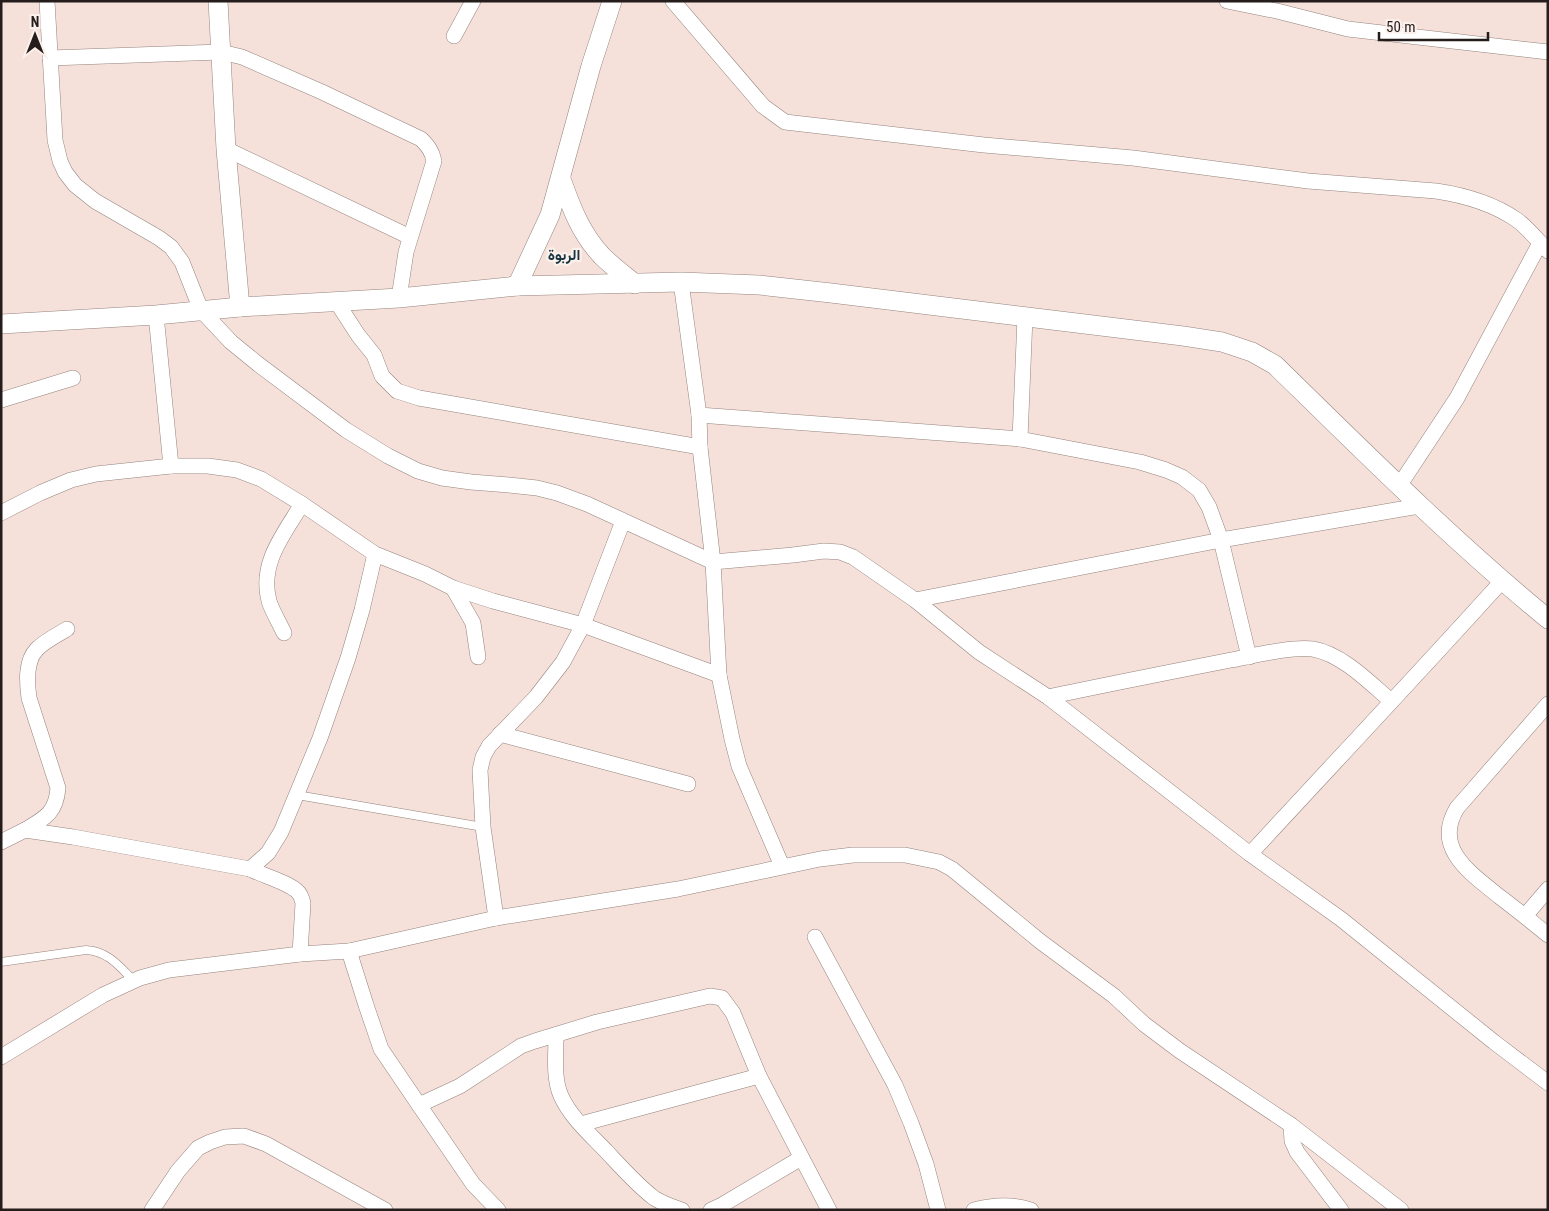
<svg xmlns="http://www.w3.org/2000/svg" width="1549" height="1211" font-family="'Roboto Condensed',Vazirmatn,sans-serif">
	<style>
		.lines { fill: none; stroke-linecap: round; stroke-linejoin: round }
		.service-casing { stroke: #95837d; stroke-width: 9 }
		.minor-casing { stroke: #95837d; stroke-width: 16 }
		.tertiary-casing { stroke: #95837d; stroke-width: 20 }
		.service { stroke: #fff; stroke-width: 8 }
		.minor { stroke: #fff; stroke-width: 15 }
		.tertiary { stroke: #fff; stroke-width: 19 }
		.labels { text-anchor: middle; stroke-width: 4.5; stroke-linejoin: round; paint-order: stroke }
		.neighbourhood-label { font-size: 15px; font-weight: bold; fill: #17353f; stroke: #fcf0ec }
	</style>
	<rect width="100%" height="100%" fill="#f5e1da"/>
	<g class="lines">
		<g class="service-casing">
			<g id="service">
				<path d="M297 795 483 827"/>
				<path d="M1 962 86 950C108 951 120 967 134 981"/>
			</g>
		</g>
		<g class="minor-casing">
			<g id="minor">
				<path d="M47 1 55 140 60 161 65 172 75 185 95 201 159 238 171 247 182 262 201 310 231 342 258 364 346 430 388 456 418 471 442 478 471 482 509 485 537 488 557 493 587 504 713 562 793 555 824 551 840 552 853 557 915 600 979 652 1048 697 1250 854 1341 919 1494 1042 1548 1083"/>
				<path d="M673 1 763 106 785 122 984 145 1133 158 1308 181 1436 191C1463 195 1494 204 1517 220 1528 228 1538 241 1548 251"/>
				<path d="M1227 1 1277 11 1348 29 1548 52"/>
				<path d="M454 36 473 1"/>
				<path d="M50 58 221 52 242 57 322 92 421 139C428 146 432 151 434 161L406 252 399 298"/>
				<path d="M226 149 410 237"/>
				<path d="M681 282 699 415 700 447 713 562 719 675 732 739 739 766 782 866"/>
				<path d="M336 301 358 335 374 355 382 376 397 391 419 398 700 447"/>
				<path d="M156 315 171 466"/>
				<path d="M1025 317 1020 439 1140 462 1166 470 1182 477 1199 490 1209 507 1221 540 1249 657"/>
				<path d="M1 400 73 378"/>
				<path d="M699 415 1020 439"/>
				<path d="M1399 486 1457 398 1540 243"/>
				<path d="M1 513 40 493 71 480 96 474 171 466H208L237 470 261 479 302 504 375 554 425 574 453 588 473 623 478 657"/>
				<path d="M453 588 493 601 583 625 719 675"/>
				<path d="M915 600 1221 540 1419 506"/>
				<path d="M284 633C279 622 272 611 269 601 259 563 284 534 302 504"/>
				<path d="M1048 697C1109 684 1170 672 1231 660 1253 656 1292 646 1313 649 1342 654 1370 683 1391 701"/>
				<path d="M1548 704 1457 808C1432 849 1472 874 1500 897 1516 909 1532 922 1548 935"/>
				<path d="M500 734 688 784"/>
				<path d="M25 830C45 818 56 813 58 788L29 698C27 683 25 661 37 649 45 641 57 635 67 629"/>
				<path d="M1 842 25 830 73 837 250 869 268 853 281 832 320 738 348 658 362 610 375 554"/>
				<path d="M1250 854C1334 763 1419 673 1502 581"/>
				<path d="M250 869C262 875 290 883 298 892 301 895 302 899 303 903L300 954"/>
				<path d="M1525 916 1548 889"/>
				<path d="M496 918 483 827 480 770 483 757 489 746 536 697 563 662 583 625 623 521"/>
				<path d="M815 937 895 1085 911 1123 926 1164 938 1210"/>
				<path d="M349 951 366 1005 381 1049 419 1105 460 1086 521 1046 535 1041 597 1022 710 996 722 998 733 1013 759 1076 829 1210"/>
				<path d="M556 1035C556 1054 553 1078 561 1096 571 1118 591 1135 607 1152 622 1168 637 1185 654 1198 662 1203 673 1207 682 1210"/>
				<path d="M1 1057 103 995 140 978 169 970 300 954 349 951 496 918 678 889 820 859 853 855H905L939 862 952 869 1041 942 1114 996 1144 1024 1180 1051 1291 1125 1401 1210"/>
				<path d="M419 1105 473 1184 498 1210"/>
				<path d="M581 1124 759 1076"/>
				<path d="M1291 1125 1292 1141 1297 1152 1341 1210"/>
				<path d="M152 1210 178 1171 198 1148 210 1142 225 1137 244 1136 266 1144 385 1210"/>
				<path d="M711 1210 722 1205 801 1158"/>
				<path d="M974 1210C992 1205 1013 1204 1031 1210"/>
			</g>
		</g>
		<g class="tertiary-casing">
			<g id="tertiary">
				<path d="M218 1 226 149 240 307"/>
				<path d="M561 179C571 207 581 234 602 256 612 266 624 275 635 284"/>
				<path d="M517 286 550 215 591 66 612 1"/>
				<path d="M1 324 156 315 240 307 399 298 517 286 681 282 759 285 831 293 1183 336 1222 342 1252 352 1275 365C1364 452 1452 540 1548 619"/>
			</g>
		</g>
		<use href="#service" class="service"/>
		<use href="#minor" class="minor"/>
		<use href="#tertiary" class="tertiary"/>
	</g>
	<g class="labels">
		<g class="neighbourhood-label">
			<text x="564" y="260">الربوة</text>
		</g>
	</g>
	<rect width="1549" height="1211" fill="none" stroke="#241d1b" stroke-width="5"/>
	<g transform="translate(35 35)" stroke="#fcf0ec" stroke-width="4" paint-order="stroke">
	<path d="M0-4L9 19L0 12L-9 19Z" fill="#241d1b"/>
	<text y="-8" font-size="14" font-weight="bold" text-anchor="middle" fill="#241d1b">N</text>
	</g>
	<path d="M1379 32v8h109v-8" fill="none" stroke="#241d1b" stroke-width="2.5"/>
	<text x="1386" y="32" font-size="15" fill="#241d1b" stroke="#fcf0ec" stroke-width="4" paint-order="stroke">50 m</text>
</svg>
